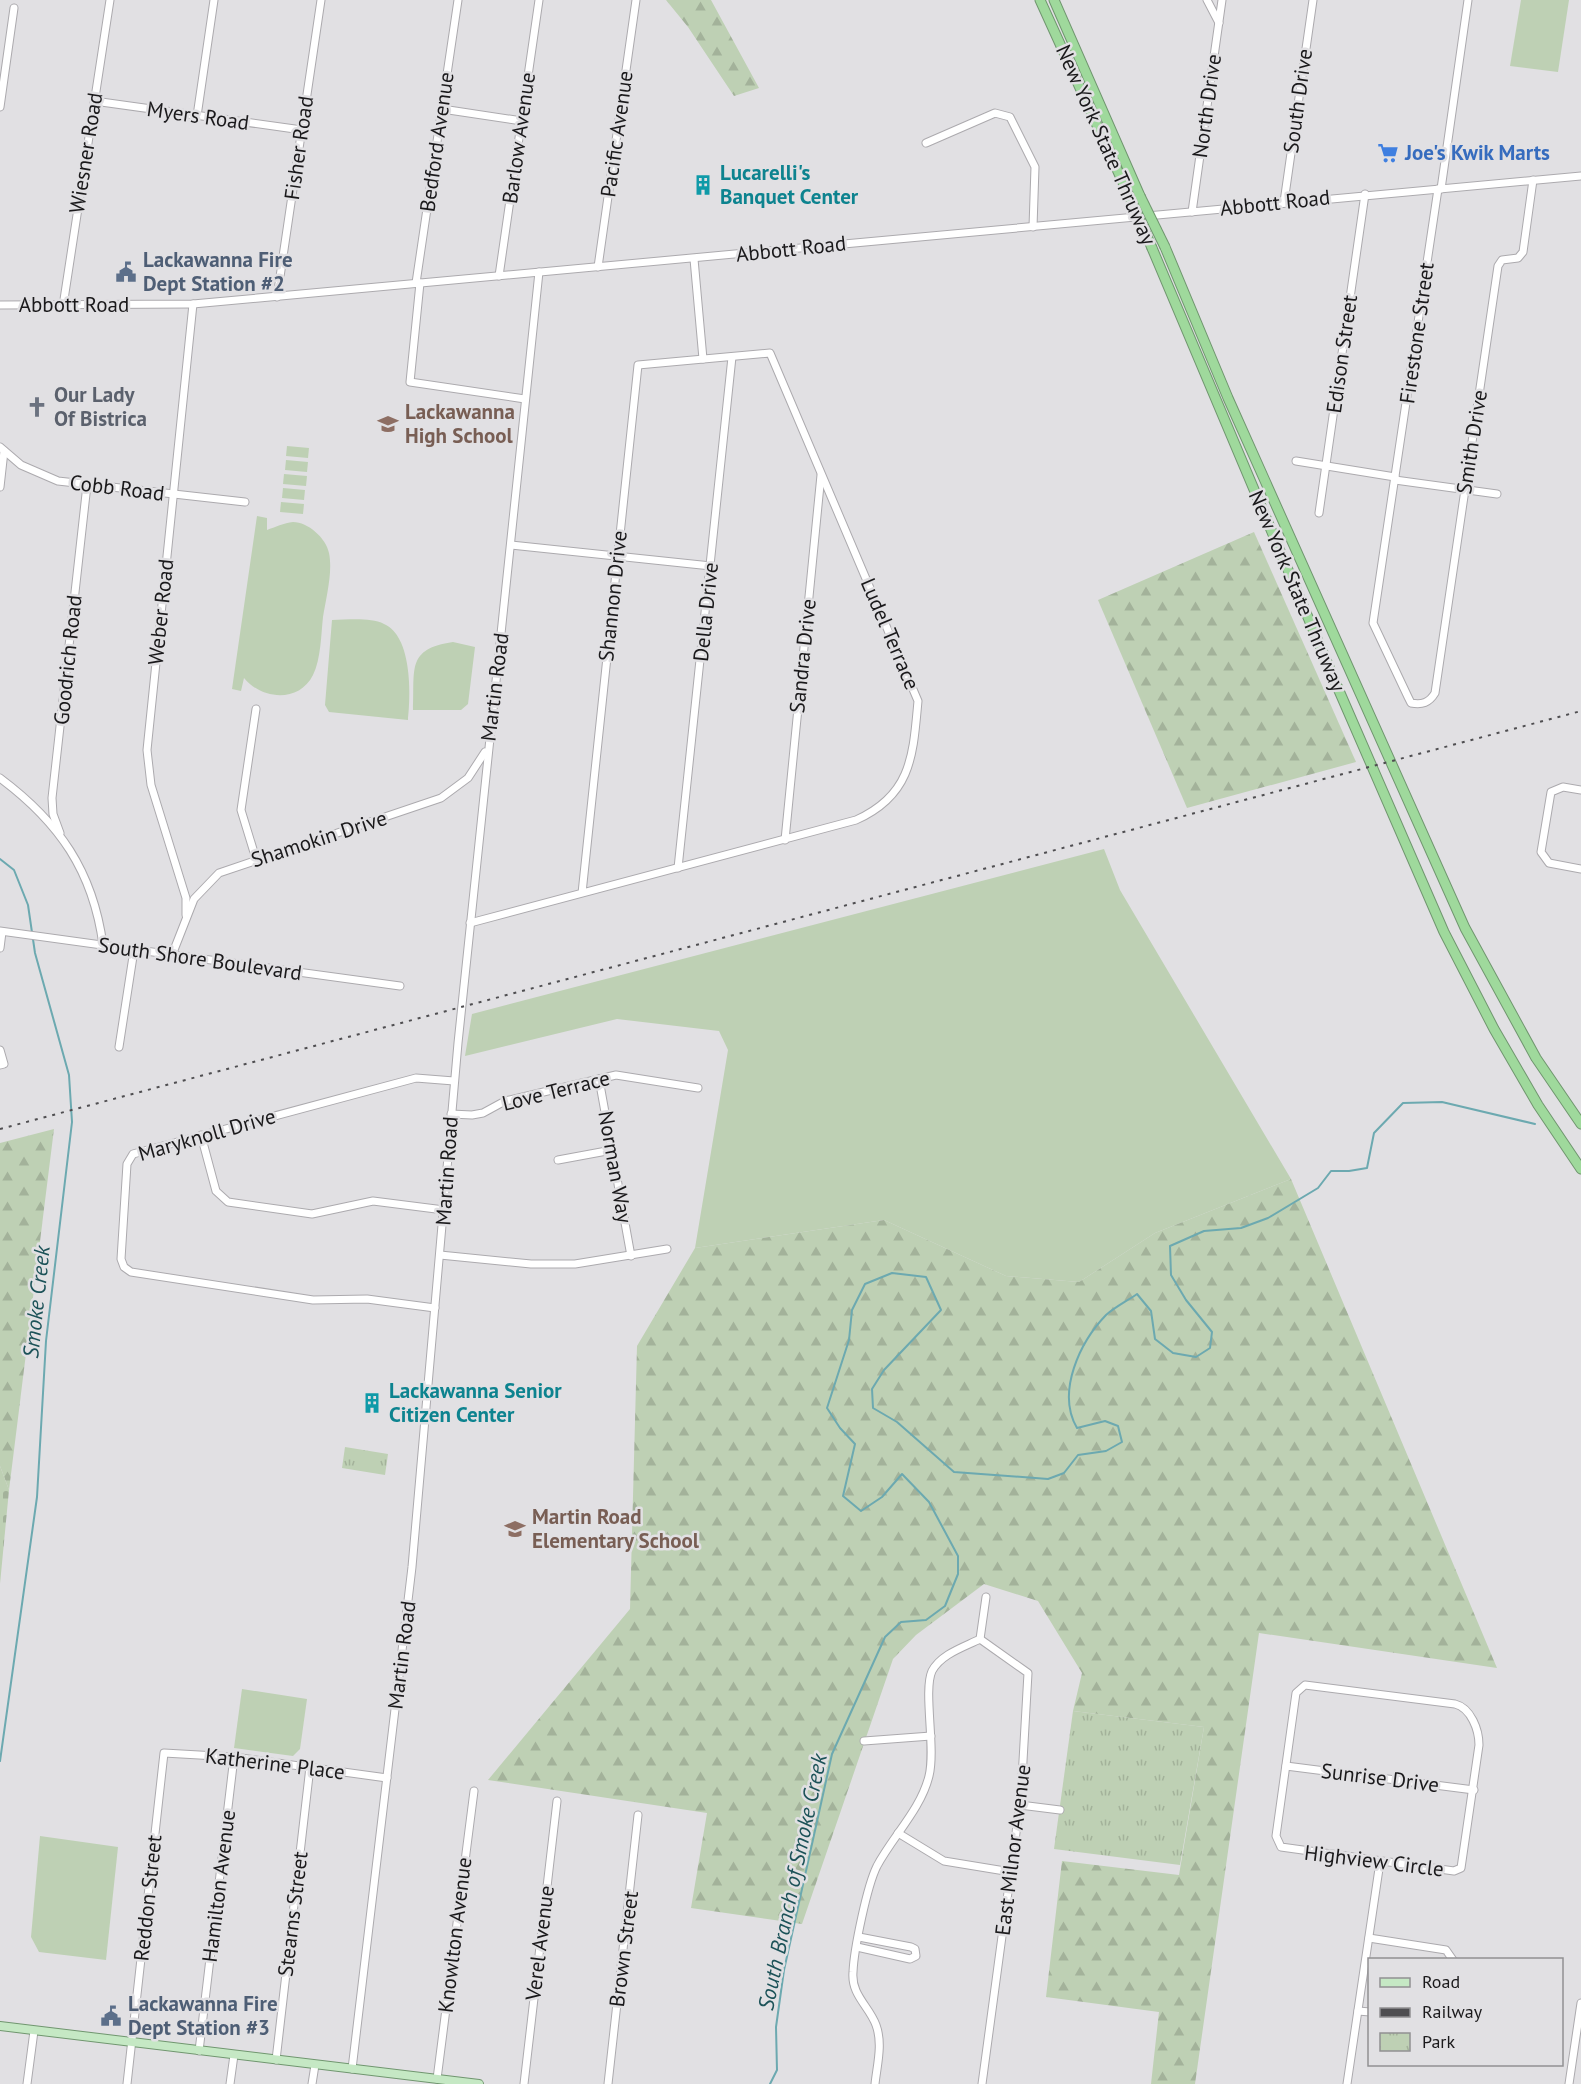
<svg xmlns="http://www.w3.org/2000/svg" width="1581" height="2084" font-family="'PT Sans',sans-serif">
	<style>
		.grass { fill: #bed0b4 }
		.forest { fill: url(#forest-firs) }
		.cemetery { fill: url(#cemetery-stones) }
		.park { fill: url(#park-tufts) }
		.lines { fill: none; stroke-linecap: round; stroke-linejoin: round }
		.stream { stroke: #6ca9b0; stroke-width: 2 }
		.minor-casing { stroke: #acaaae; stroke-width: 9 }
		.major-casing { stroke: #70966f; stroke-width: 10 }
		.highway-casing { stroke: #70966f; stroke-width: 11 }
		.minor { stroke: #fff; stroke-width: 7 }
		.major { stroke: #c5e8c4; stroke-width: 8 }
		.highway { stroke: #9fd99c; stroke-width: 9 }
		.rail { stroke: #4f4e51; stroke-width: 2; stroke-dasharray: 3 6; stroke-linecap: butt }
		.highway-bridge-casing { stroke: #70966f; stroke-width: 11; stroke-linecap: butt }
		.highway-bridge { stroke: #9fd99c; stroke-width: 9 }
		.labels { text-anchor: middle; stroke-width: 5; stroke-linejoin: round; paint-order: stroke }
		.street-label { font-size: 21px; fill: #1a191b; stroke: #e1e0e3 }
		.shop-label { font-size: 21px; font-weight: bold; fill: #366cbe; stroke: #e1e0e3; text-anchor: start }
		.culture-label { font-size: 21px; font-weight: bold; fill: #0d838f; stroke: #e1e0e3; text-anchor: start }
		.service-label { font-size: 21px; font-weight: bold; fill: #4e5e75; stroke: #e1e0e3; text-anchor: start }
		.worship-label { font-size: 21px; font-weight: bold; fill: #5b616d; stroke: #e1e0e3; text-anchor: start }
		.education-label { font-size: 21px; font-weight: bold; fill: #785e54; stroke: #e1e0e3; text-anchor: start }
		.water-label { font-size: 22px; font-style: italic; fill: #1c5258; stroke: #e1e0e3 }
	</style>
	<defs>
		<pattern id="forest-firs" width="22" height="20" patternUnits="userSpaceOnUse" patternTransform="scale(1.5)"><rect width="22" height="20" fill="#bed0b4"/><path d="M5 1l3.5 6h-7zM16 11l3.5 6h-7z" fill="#a3b29a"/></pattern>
		<pattern id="cemetery-stones" width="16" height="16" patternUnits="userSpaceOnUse" patternTransform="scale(1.5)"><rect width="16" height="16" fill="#bed0b4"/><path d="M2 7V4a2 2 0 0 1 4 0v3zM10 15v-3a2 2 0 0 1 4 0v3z" fill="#a3b29a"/></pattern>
		<pattern id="park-tufts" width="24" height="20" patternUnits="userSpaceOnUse" patternTransform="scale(1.5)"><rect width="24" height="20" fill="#bed0b4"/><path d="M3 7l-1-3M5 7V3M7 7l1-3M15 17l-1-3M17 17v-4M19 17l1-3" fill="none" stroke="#a3b29a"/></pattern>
	</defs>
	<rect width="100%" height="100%" fill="#e1e0e3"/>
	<g class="grass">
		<path d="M1521 0H1569L1558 72 1510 66Z"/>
		<path d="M287 446 309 448 308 458 286 456Z"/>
		<path d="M286 460 308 462 307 472 285 470Z"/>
		<path d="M284 474 307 476 306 486 283 484Z"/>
		<path d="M283 488 305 490 304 500 282 498Z"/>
		<path d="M281 502 304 504 303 514 280 512Z"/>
		<path d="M257 516 267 518V530C275 527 284 523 293 522 308 522 326 538 329 553 333 572 326 598 323 617 321 635 321 659 313 675 299 703 262 700 244 678L241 691 232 689Z"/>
		<path d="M332 620C347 620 370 617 384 624 412 636 411 694 408 720L329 712 325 705Z"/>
		<path d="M453 642 475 647 468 704 461 710H413C415 669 406 649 453 642Z"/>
		<path d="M1104 849 1120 890 1291 1179 1155 1233 1079 1282 1006 1276 884 1220 695 1248 728 1050 719 1031 617 1019 465 1056 472 1014Z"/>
		<path d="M242 1689 307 1699 300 1749 293 1756 234 1748Z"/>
		<path d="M40 1836 118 1847 106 1960 39 1952 31 1937Z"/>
	</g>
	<g class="forest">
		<path d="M666 0H711L759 88 734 96 688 27Z"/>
		<path d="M1254 532 1356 762 1187 808 1098 600Z"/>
		<path d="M54 1129 9 1490 0 1466V1143Z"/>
		<path d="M1291 1179 1497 1668 1259 1633 1195 2084H1151L1159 2012 1046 1997 1062 1861 1179 1875 1204 1727 1073 1711 1082 1673 1038 1601 984 1584 916 1635 893 1659 802 1924 691 1908 707 1813 488 1780 630 1609 637 1346 695 1248 884 1220 1006 1276 1079 1282 1155 1233Z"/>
	</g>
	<path class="cemetery" d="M0 1466 9 1490 0 1584Z"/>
	<g class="park">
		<path d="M345 1447 388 1454 385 1475 342 1468Z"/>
		<path d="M1073 1711 1204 1727 1180 1865 1054 1849Z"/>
	</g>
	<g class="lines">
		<g class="stream">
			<path d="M0 859 14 870 28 905 35 953 69 1075 72 1122 46 1341 37 1497 0 1761"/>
			<path d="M770 2084 777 2070 776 2027 784 1970 832 1754 885 1637 901 1622 926 1620 945 1606 958 1574V1556L929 1502 902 1474 882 1497 861 1511 843 1496 855 1444 840 1428 827 1408 849 1340 852 1310 865 1284 892 1273 926 1277 941 1310 884 1370 872 1389 873 1408 897 1422 954 1472 1048 1479 1064 1473 1078 1455 1106 1451 1122 1442 1118 1426 1105 1421 1077 1428C1056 1392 1080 1342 1106 1315 1115 1307 1127 1301 1137 1294L1151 1311 1155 1339 1173 1353 1196 1357 1210 1348 1212 1332 1186 1300 1171 1275 1170 1246 1204 1231 1241 1228 1268 1218 1318 1188 1331 1171H1349L1367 1168 1374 1133 1403 1103 1442 1102 1535 1124"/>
		</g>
		<g class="minor-casing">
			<g id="minor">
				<path d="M1207 0 1219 23"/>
				<path d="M94 101 302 130"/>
				<path d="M0 107 14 8"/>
				<path d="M442 109 522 121"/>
				<path d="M197 116 214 0"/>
				<path d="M926 143 995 113 1010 117 1035 167 1033 227"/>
				<path d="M1438 189 1373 623 1408 697 1411 703C1422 705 1429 703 1435 693L1498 266 1502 260 1518 258 1523 252 1533 180"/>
				<path d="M1441 189 1468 0"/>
				<path d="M1284 202 1313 0"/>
				<path d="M1192 212 1222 0"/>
				<path d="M694 259 703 359"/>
				<path d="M598 267 636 0"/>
				<path d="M499 276 539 0"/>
				<path d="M416 283 458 0"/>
				<path d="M420 283 410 382 525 399"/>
				<path d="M277 297 321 0"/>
				<path d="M0 305 193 304 1581 176"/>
				<path d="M63 306 110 0"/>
				<path d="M0 447 21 465 58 481 245 502"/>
				<path d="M1296 461 1395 477"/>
				<path d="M1395 480 1497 494"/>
				<path d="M0 487 4 451"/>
				<path d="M1319 513 1365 194"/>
				<path d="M511 545 711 566"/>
				<path d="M256 709 241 810 256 859"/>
				<path d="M0 778C59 822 93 871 103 945"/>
				<path d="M1581 790 1563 787 1551 792 1541 852 1549 863 1581 869"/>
				<path d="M60 833 53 814 52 798 87 485"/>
				<path d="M785 840 821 475"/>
				<path d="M678 868 732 357"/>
				<path d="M186 915V898L151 785 147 750 193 304"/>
				<path d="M470 923 856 820C912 795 913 755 918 701L770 353 638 365 582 893"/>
				<path d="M0 931 400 986"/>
				<path d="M0 948 2 932"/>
				<path d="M172 955 194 899 219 873 441 798 468 778 485 752"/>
				<path d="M119 1047 134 950"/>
				<path d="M0 1050 4 1064 0 1065"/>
				<path d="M599 1079 631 1256"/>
				<path d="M451 1114 472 1115 483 1113 505 1101 616 1075 698 1088"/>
				<path d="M201 1135 216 1191 228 1202 312 1214 373 1201 444 1210"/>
				<path d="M558 1160 612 1150"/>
				<path d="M440 1255 531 1264H575L667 1249"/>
				<path d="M435 1308 367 1299 313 1300 131 1272 124 1267 121 1259 127 1164 133 1154 416 1078 454 1081"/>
				<path d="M980 1639 1028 1673 1021 1796 982 2084"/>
				<path d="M980 1639 986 1597"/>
				<path d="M1305 1685 1455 1704C1471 1708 1479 1730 1479 1745L1461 1868 1454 1871 1281 1847 1276 1836 1296 1693Z"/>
				<path d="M864 1741 931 1736"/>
				<path d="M1286 1766 1474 1790"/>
				<path d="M1020 1805 1060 1810"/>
				<path d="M898 1833 944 1861 1011 1872"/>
				<path d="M1369 1938 1446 1950 1453 1960"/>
				<path d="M857 1947 910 1959 916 1956 915 1949 911 1947 859 1937"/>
				<path d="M1358 2011 1370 2012"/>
				<path d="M199 2051 234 1757"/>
				<path d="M276 2060 310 1767"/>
				<path d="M352 2069 412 1567 458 1043 539 272"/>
				<path d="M437 2079 474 1791"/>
				<path d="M27 2084 34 2031"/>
				<path d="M127 2084 164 1753 234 1757 387 1778"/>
				<path d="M230 2084 234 2055"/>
				<path d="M312 2084 315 2065"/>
				<path d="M524 2084 557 1801"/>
				<path d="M608 2084 638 1815"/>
				<path d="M875 2084C877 2065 883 2044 876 2025 869 2006 851 1995 853 1972 854 1949 867 1886 877 1866 893 1836 921 1809 929 1776 936 1748 923 1691 932 1671 941 1654 964 1647 980 1639"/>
				<path d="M1347 2084 1380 1862"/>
				<path d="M1569 2084 1581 2003"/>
			</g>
		</g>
		<g class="major-casing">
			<path id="major" d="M0 2026 479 2084"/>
		</g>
		<g class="highway-casing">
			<g id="highway">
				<path d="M1040 0 1130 198"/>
				<path d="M1054 0 1140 196"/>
				<path d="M1165 247 1228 398 1465 928 1536 1058 1581 1124"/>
				<path d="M1152 248 1337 686 1444 932 1494 1029 1538 1105 1581 1169"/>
			</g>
		</g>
		<use href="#minor" class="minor"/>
		<use href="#major" class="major"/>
		<use href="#highway" class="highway"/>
		<path class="rail" d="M0 1129 1581 711"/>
		<g class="highway-bridge-casing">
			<g id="highway-bridge">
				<path d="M1140 196 1165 247"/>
				<path d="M1130 198 1152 248"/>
			</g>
		</g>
		<use href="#highway-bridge" class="highway-bridge"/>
	</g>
	<defs>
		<g id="supermarket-bare" transform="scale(1.62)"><path d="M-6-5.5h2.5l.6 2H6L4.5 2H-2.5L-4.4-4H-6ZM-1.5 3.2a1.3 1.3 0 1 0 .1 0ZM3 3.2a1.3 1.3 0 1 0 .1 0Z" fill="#3f7fe0" stroke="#e1e0e3" stroke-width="2.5" paint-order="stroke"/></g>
		<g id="building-bare" transform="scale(1.62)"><path d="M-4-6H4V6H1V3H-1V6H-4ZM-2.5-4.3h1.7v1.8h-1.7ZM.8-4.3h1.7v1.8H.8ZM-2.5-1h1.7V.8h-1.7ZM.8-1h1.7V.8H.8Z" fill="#0f9aa8" stroke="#e1e0e3" stroke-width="2.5" paint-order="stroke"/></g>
		<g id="civic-bare" transform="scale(1.62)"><path d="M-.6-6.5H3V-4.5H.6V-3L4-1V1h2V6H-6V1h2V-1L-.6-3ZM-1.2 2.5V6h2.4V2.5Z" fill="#5c6f8a" stroke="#e1e0e3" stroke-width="2.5" paint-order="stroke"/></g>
		<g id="church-bare" transform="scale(1.62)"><path d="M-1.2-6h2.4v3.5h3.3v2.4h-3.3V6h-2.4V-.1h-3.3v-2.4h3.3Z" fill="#6b7280" stroke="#e1e0e3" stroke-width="2.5" paint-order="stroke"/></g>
		<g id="school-bare" transform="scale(1.62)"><path d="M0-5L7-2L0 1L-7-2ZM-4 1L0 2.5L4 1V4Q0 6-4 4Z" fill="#8d6e63" stroke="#e1e0e3" stroke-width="2.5" paint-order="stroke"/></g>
	</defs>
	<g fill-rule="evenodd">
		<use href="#supermarket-bare" x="1388" y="153"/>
		<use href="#building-bare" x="703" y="185"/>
		<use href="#civic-bare" x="126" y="272"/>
		<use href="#church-bare" x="37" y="407"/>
		<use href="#school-bare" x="388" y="424"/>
		<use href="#building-bare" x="372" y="1403"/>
		<use href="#school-bare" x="515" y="1529"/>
		<use href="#civic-bare" x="111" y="2016"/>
	</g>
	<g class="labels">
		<g class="street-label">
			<text transform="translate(1298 101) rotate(-82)" y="7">South Drive</text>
			<text transform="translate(1207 106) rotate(-82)" y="7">North Drive</text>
			<text transform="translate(198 116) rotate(8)" y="7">Myers Road</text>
			<text transform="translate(617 134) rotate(-82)" y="7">Pacific Avenue</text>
			<text transform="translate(519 138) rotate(-82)" y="7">Barlow Avenue</text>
			<text transform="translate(437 142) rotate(-82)" y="7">Bedford Avenue</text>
			<text transform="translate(1106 145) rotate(66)" y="7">New York State Thruway</text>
			<text transform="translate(299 148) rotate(-82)" y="7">Fisher Road</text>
			<text transform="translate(86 153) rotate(-81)" y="7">Wiesner Road</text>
			<text transform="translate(1275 203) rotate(-6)" y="7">Abbott Road</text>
			<text transform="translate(791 249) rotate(-6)" y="7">Abbott Road</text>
			<text x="74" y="312">Abbott Road</text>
			<text transform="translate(1417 333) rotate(-82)" y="7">Firestone Street</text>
			<text transform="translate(1342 354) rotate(-82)" y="7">Edison Street</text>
			<text transform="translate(1472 442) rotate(-81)" y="7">Smith Drive</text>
			<text transform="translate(117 488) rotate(7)" y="7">Cobb Road</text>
			<text transform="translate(1297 591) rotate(67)" y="7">New York State Thruway</text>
			<text transform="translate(613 596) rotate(-84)" y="7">Shannon Drive</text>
			<text transform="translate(161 612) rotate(-84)" y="7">Weber Road</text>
			<text transform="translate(706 612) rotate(-84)" y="7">Della Drive</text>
			<text transform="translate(890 634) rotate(67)" y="7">Ludel Terrace</text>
			<text transform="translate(803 656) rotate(-84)" y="7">Sandra Drive</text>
			<text transform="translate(68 660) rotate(-84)" y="7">Goodrich Road</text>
			<text transform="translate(495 687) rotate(-83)" y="7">Martin Road</text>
			<text transform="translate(319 839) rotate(-18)" y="7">Shamokin Drive</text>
			<text transform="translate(200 959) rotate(8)" y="7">South Shore Boulevard</text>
			<text transform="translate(556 1091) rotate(-14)" y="7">Love Terrace</text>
			<text transform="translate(207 1135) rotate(-16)" y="7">Maryknoll Drive</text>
			<text transform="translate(615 1167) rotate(80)" y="7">Norman Way</text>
			<text transform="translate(447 1171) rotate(-86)" y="7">Martin Road</text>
			<text transform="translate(402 1655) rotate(-83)" y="7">Martin Road</text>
			<text transform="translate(275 1764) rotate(7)" y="7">Katherine Place</text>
			<text transform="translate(1380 1778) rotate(7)" y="7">Sunrise Drive</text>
			<text transform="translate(1013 1850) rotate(-83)" y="7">East Milnor Avenue</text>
			<text transform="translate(1374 1861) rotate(7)" y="7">Highview Circle</text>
			<text transform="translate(219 1886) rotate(-83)" y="7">Hamilton Avenue</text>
			<text transform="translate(148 1898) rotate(-84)" y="7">Reddon Street</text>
			<text transform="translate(293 1914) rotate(-83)" y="7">Stearns Street</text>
			<text transform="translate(455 1935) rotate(-83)" y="7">Knowlton Avenue</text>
			<text transform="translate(540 1943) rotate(-83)" y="7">Verel Avenue</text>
			<text transform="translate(624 1949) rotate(-83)" y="7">Brown Street</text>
		</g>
		<g class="shop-label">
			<text x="1405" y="160">Joe's Kwik Marts</text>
		</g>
		<g class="culture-label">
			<text x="720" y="180">Lucarelli's<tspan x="720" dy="24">Banquet Center</tspan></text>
			<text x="389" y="1398">Lackawanna Senior<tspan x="389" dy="24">Citizen Center</tspan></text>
		</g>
		<g class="service-label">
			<text x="143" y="267">Lackawanna Fire<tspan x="143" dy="24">Dept Station #2</tspan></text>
			<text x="128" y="2011">Lackawanna Fire<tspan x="128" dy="24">Dept Station #3</tspan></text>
		</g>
		<g class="worship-label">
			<text x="54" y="402">Our Lady<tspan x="54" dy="24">Of Bistrica</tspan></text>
		</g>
		<g class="education-label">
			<text x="405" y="419">Lackawanna<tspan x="405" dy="24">High School</tspan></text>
			<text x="532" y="1524">Martin Road<tspan x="532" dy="24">Elementary School</tspan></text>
		</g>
		<g class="water-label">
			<text transform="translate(36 1302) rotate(-84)" y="8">Smoke Creek</text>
			<text transform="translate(792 1882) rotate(-78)" y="8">South Branch of Smoke Creek</text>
		</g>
	</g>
	<rect x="1368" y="1958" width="195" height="108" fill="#e1e0e3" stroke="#919093" stroke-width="1.5"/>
	<rect x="1380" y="1978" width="30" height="9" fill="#c5e8c4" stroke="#919093" stroke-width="1.5"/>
	<text x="1422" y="1988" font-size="18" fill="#1a191b">Road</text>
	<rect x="1380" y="2008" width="30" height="9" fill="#4f4e51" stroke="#919093" stroke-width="1.5"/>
	<text x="1422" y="2018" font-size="18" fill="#1a191b">Railway</text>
	<rect x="1380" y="2033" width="30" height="18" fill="url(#park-tufts)" stroke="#919093" stroke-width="1.5"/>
	<text x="1422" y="2048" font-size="18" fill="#1a191b">Park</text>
</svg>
